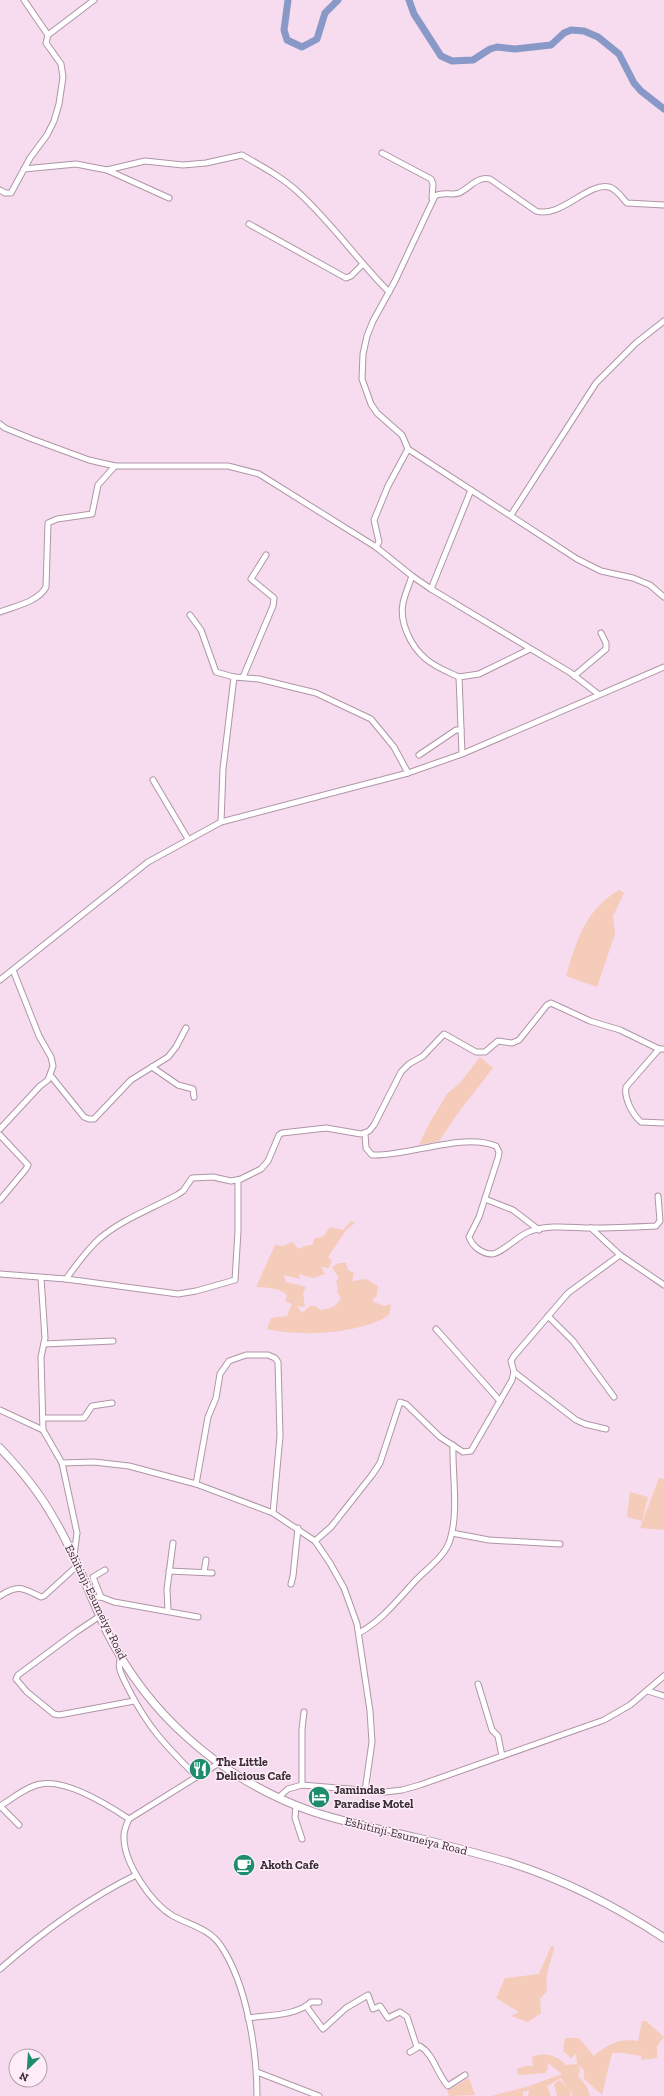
<svg xmlns="http://www.w3.org/2000/svg" width="664" height="2096" font-family="'Zilla Slab',serif">
	<style>
		.green { fill: #f5cbba }
		.lines { fill: none; stroke-linecap: round; stroke-linejoin: round }
		.river { stroke: #8898c7; stroke-width: 7 }
		.minor-casing { stroke: #af95a7; stroke-width: 7 }
		.highway-casing { stroke: #af95a7; stroke-width: 9 }
		.minor { stroke: #fff; stroke-width: 5 }
		.highway { stroke: #fff; stroke-width: 7 }
		.labels { text-anchor: middle; stroke-width: 3; stroke-linejoin: round; paint-order: stroke }
		.street-label { font-size: 12px; fill: #392e36; stroke: #feedf8 }
		.poi-label { font-size: 12px; font-weight: bold; fill: #392e36; stroke: #feedf8; text-anchor: start }
	</style>
	<rect width="100%" height="100%" fill="#f7dcef"/>
	<g class="green">
		<path d="M619 890 624 893 613 916 615 934 597 987 566 976C576 941 586 909 619 890Z"/>
		<path d="M480 1057 493 1068 458 1113 439 1141 419 1145 429 1124 447 1094 460 1083Z"/>
		<path d="M351 1221 355 1223 346 1230 328 1257 332 1260 329 1268 321 1267 325 1274 313 1278 299 1274 300 1279 284 1275 286 1282 306 1287 303 1293 305 1307 297 1306 302 1313 310 1306H316L320 1310C330 1309 336 1307 341 1298L337 1292 338 1289 336 1281 339 1278 332 1267 339 1263H346L348 1270 354 1273 352 1281 366 1279 378 1286 377 1295 372 1301 384 1306 391 1304 389 1315C361 1334 300 1337 267 1329L271 1318 287 1316 292 1304 285 1301 287 1295C279 1287 267 1288 256 1287L275 1245 283 1246 293 1242 298 1249 305 1246 312 1245 315 1238 323 1237 330 1227 343 1230Z"/>
		<path d="M659 1478 664 1479V1530L640 1528Z"/>
		<path d="M630 1492 648 1497 642 1521 627 1517Z"/>
		<path d="M551 1946H554C552 1962 544 1973 547 1991L540 1999 541 2013 528 2022 511 2016 519 2012 496 1998 505 1978 539 1974Z"/>
		<path d="M642 2021H646L664 2037 657 2046V2058L641 2060V2056L623 2053H612L602 2095 584 2079V2070L578 2065 580 2071 578 2076 587 2087 590 2096H573L569 2089 571 2096H557L554 2084 560 2080 567 2087 561 2078 547 2086 551 2096H528L529 2090 514 2094 523 2092V2096H491L526 2087 562 2074 548 2063V2068L545 2073 519 2075 517 2073V2069L525 2066H533L532 2057C545 2052 556 2055 566 2065L577 2064 576 2054 571 2058 563 2051 565 2038H579L594 2056C607 2044 621 2038 638 2041Z"/>
		<path d="M469 2078 475 2095 449 2096 447 2091Z"/>
	</g>
	<g class="lines">
		<g class="river">
			<path d="M288 0 284 30 287 40 302 47 317 39 325 13 338 0"/>
			<path d="M409 0 414 14 441 56 452 61 473 60 490 49 497 47 515 49 551 45 564 33 571 30 584 31 598 37 619 54 634 83 641 91 664 109"/>
		</g>
		<g class="minor-casing">
			<g id="minor">
				<path d="M24 0 48 35"/>
				<path d="M382 153 431 179 433 184 432 198"/>
				<path d="M24 169 76 164 107 170 145 161 183 165 206 163 242 155C261 166 282 177 298 192 332 223 357 260 389 292"/>
				<path d="M107 170 169 198"/>
				<path d="M0 190 5 193H11L30 158 47 135 54 121 59 104 63 77 61 64 46 43 48 35 94 0"/>
				<path d="M664 205 627 203C622 198 617 189 609 187 588 182 560 219 536 211L490 179C477 176 470 188 459 193 451 196 443 191 435 196L395 281 373 321 367 336 363 354 362 379 371 404 377 413 402 435 408 449 577 559 601 571 633 578 650 585 664 597"/>
				<path d="M249 224 346 278 351 276 363 264"/>
				<path d="M0 424 5 428 32 439 89 460 115 466H228L259 474 376 547 412 576 431 589 571 673 598 694"/>
				<path d="M511 515 596 383 636 343 664 321"/>
				<path d="M376 547 379 542 374 520 388 486 408 449"/>
				<path d="M412 576C409 585 405 594 403 603 399 622 411 647 426 659 435 667 448 672 459 677"/>
				<path d="M431 589 471 490"/>
				<path d="M0 612C15 606 38 602 46 587L48 523 57 519 92 514 98 485 115 466"/>
				<path d="M190 615 201 630 216 672 234 677"/>
				<path d="M574 676 606 649V643L601 633"/>
				<path d="M243 677 273 606 274 598 251 579 266 555"/>
				<path d="M462 754 459 677 479 674 530 649"/>
				<path d="M419 755 456 730H461"/>
				<path d="M153 780 188 839"/>
				<path d="M221 822 223 769 234 677 259 679 316 693 371 719 394 747 408 773"/>
				<path d="M0 980 148 862 221 822 408 773 462 754 664 667"/>
				<path d="M659 1049 626 1087C624 1098 632 1114 641 1122L664 1123"/>
				<path d="M152 1067 178 1085 193 1089 194 1097"/>
				<path d="M51 1076 84 1117 89 1119H94L131 1080 168 1057 176 1047 186 1028"/>
				<path d="M0 1129 40 1086 48 1080 53 1066 51 1057 39 1036 13 970"/>
				<path d="M365 1134 366 1148 372 1155C408 1157 461 1132 496 1146L499 1152 498 1158 479 1217 469 1237C472 1246 482 1254 492 1254 503 1253 518 1235 531 1231 550 1224 573 1228 592 1228 613 1228 635 1227 656 1226L660 1221 658 1196"/>
				<path d="M0 1135 28 1165 26 1169 0 1200"/>
				<path d="M485 1199 513 1210 539 1230"/>
				<path d="M591 1228 620 1255 664 1285"/>
				<path d="M0 1274 66 1279 178 1294 196 1291 235 1280 238 1231V1180"/>
				<path d="M41 1278 45 1338 41 1357 43 1430"/>
				<path d="M66 1279C76 1265 86 1251 99 1239 121 1220 151 1209 177 1195L183 1191 192 1178 213 1177 231 1181 241 1179 261 1169 268 1161 279 1135 282 1133 326 1128 361 1134 369 1131 374 1125 401 1072 409 1064 423 1056 444 1034 476 1052H485L498 1041 512 1043 519 1040 547 1005 551 1003 590 1021 620 1030 659 1049H664"/>
				<path d="M548 1316 573 1341 614 1397"/>
				<path d="M436 1329 500 1401"/>
				<path d="M44 1344 113 1341"/>
				<path d="M514 1372 576 1420 585 1424 606 1429"/>
				<path d="M0 1410 43 1430 62 1463 77 1533 74 1556"/>
				<path d="M43 1418H84L92 1406 112 1403"/>
				<path d="M62 1463 94 1462 129 1466 196 1484 273 1513 315 1541 330 1563 344 1588 357 1624 370 1711 372 1742 365 1791"/>
				<path d="M196 1484 208 1417 216 1398 220 1374 229 1361 246 1355H268L275 1358 278 1362 280 1436 273 1513"/>
				<path d="M452 1533 489 1540 560 1544"/>
				<path d="M315 1541 331 1527 372 1475 380 1463 400 1402 406 1404 440 1437 463 1452 471 1451 512 1380 514 1372 511 1361 514 1356 568 1293 620 1255"/>
				<path d="M169 1571 212 1573"/>
				<path d="M204 1572 206 1560"/>
				<path d="M291 1584 293 1576 298 1528"/>
				<path d="M0 1596C18 1584 23 1588 41 1597L44 1596 77 1566"/>
				<path d="M101 1597 93 1577 105 1570"/>
				<path d="M91 1598 101 1597 114 1602 198 1617"/>
				<path d="M168 1611 167 1589 173 1543"/>
				<path d="M100 1616 76 1632 18 1675 16 1679 27 1692 54 1714 59 1715 134 1701"/>
				<path d="M359 1633C383 1620 399 1598 417 1579 429 1567 445 1556 450 1540 459 1512 452 1473 453 1445"/>
				<path d="M121 1657C116 1668 123 1677 128 1688 148 1728 166 1746 197 1777"/>
				<path d="M478 1684 492 1730 498 1736 502 1756"/>
				<path d="M648 1691 664 1696"/>
				<path d="M219 1763 129 1819C127 1824 124 1829 124 1836 123 1862 151 1903 173 1916 190 1925 210 1929 221 1946 247 1985 257 2051 257 2096"/>
				<path d="M302 1785V1729L304 1712"/>
				<path d="M279 1797 288 1789 302 1785 385 1792 402 1790 420 1785 604 1720 630 1705 664 1676"/>
				<path d="M296 1805 295 1818 302 1839"/>
				<path d="M0 1806C12 1799 27 1786 41 1784 67 1779 108 1805 129 1819"/>
				<path d="M0 1806 19 1825"/>
				<path d="M0 1969C41 1933 87 1899 136 1875"/>
				<path d="M306 2006 323 2029 346 2008 368 1995 373 2009 380 2006 388 2018 400 2012 407 2017 417 2047"/>
				<path d="M248 2018C267 2015 297 2016 311 2002H319"/>
				<path d="M410 2052 420 2046C434 2055 437 2074 448 2086L465 2075"/>
				<path d="M257 2072 319 2096"/>
			</g>
		</g>
		<g class="highway-casing">
			<path id="highway" d="M0 1448C20 1469 39 1492 53 1517 75 1553 89 1594 107 1632 127 1672 155 1709 189 1739 222 1769 266 1795 308 1810 344 1823 382 1829 418 1838 449 1846 480 1854 511 1863 564 1880 617 1907 664 1938"/>
		</g>
		<use href="#minor" class="minor"/>
		<use href="#highway" class="highway"/>
	</g>
	<defs>
		<g id="restaurant-disc" transform="scale(1.15)"><circle r="9.5" fill="#1d8d6d" stroke="#feedf8"/><path d="M-5-6h1v4h1v-4h1v4h1v-4h1v5L-1.5 .5V6h-2V.5L-5-1ZM5-6V6H3V1.5H1.5Q1.5-4 5-6Z" fill="#fff"/></g>
		<g id="hotel-disc" transform="scale(1.15)"><circle r="9.5" fill="#1d8d6d" stroke="#feedf8"/><path d="M-6-4.5h1.5V1H6V5H4.5V3h-9V5H-6ZM-4 0a1.8 1.8 0 1 1 3.6 0ZM.5 0V-2.5h3Q6-2.5 6 0Z" fill="#fff"/></g>
		<g id="cafe-disc" transform="scale(1.15)"><circle r="9.5" fill="#1d8d6d" stroke="#feedf8"/><path d="M-5.5-4.5H6V0H3Q3 3.5 0 3.5H-2.5Q-5.5 3.5-5.5 0ZM3-3.2v2h1.7v-2ZM-6 4.5H4V6H-6Z" fill="#fff"/></g>
	</defs>
	<g fill-rule="evenodd">
		<use href="#restaurant-disc" x="200" y="1769"/>
		<use href="#hotel-disc" x="319" y="1797"/>
		<use href="#cafe-disc" x="244" y="1865"/>
	</g>
	<g class="labels">
		<g class="street-label">
			<text transform="translate(96 1602) rotate(64)" y="4">Eshitinji-Esumeiya Road</text>
			<text transform="translate(406 1836) rotate(14)" y="4">Eshitinji-Esumeiya Road</text>
		</g>
		<g class="poi-label">
			<text x="216" y="1766">The Little<tspan x="216" dy="14">Delicious Cafe</tspan></text>
			<text x="334" y="1794">Jamindas<tspan x="334" dy="14">Paradise Motel</tspan></text>
			<text x="260" y="1869">Akoth Cafe</text>
		</g>
	</g>
	<g transform="translate(28 2068) rotate(205)"><circle r="19" fill="#feedf8" stroke="#afa1aa"/>
	<path d="M0-3L7 15L0 10L-7 15Z" fill="#1d8d6d"/>
	<text y="-6" font-size="11" font-weight="bold" text-anchor="middle" fill="#392e36">N</text>
	</g>
</svg>
